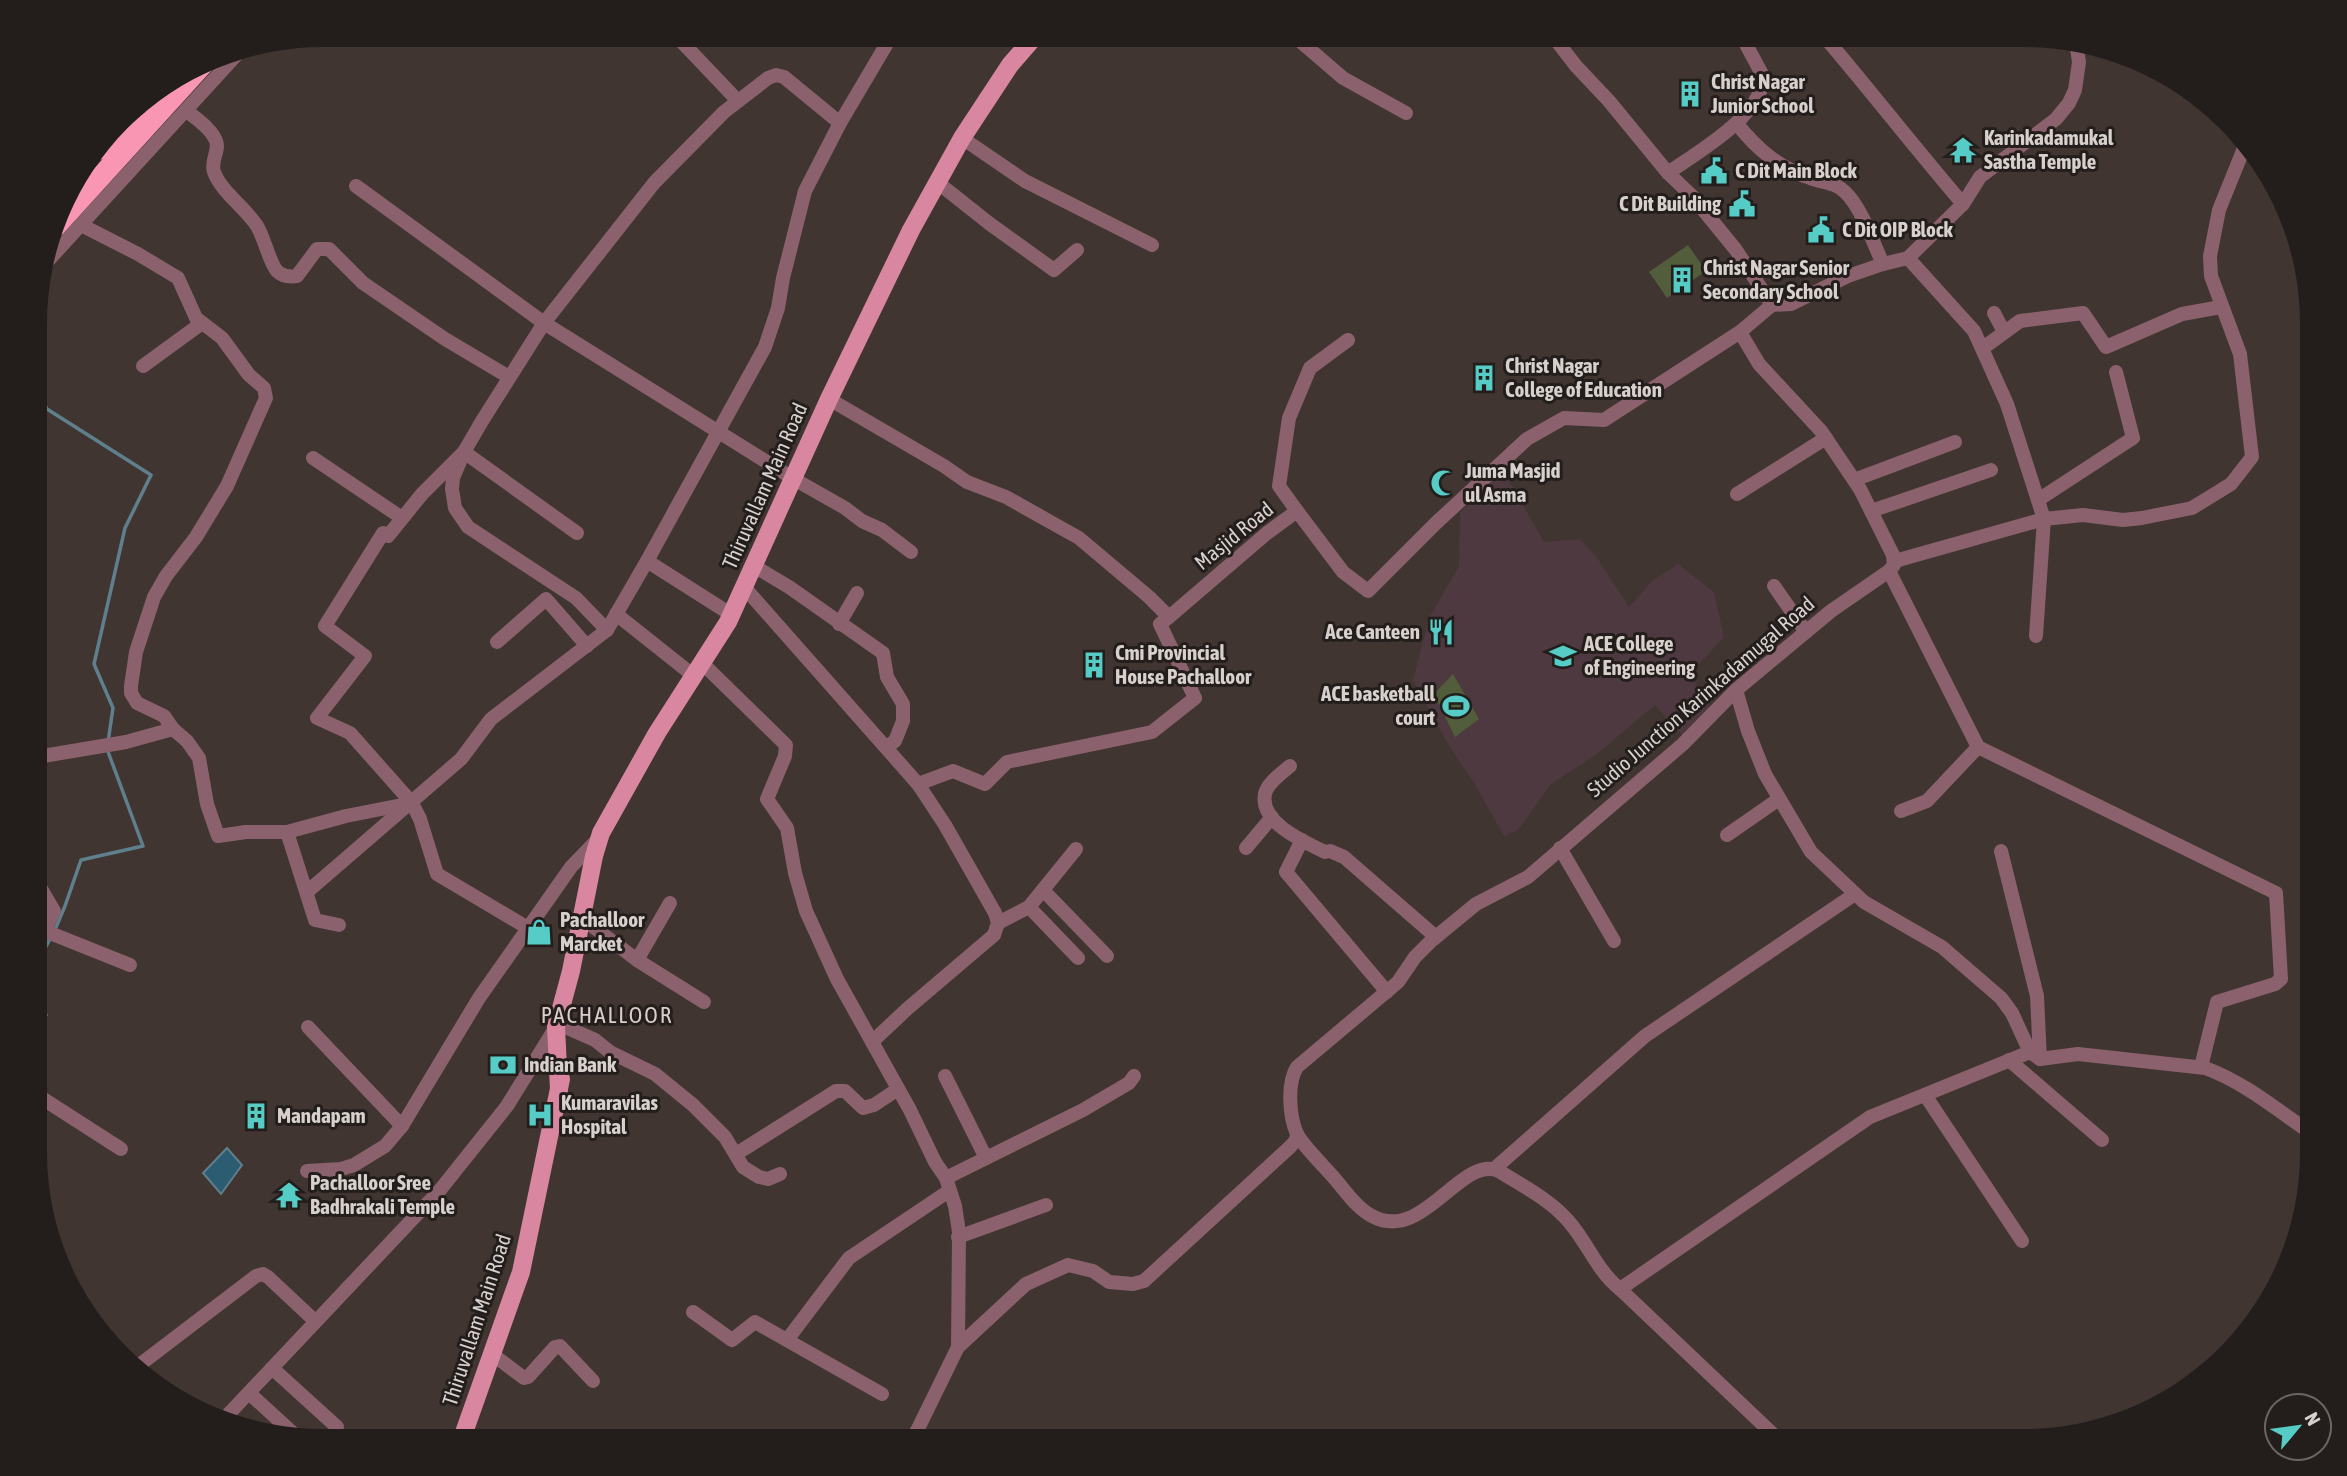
<svg xmlns="http://www.w3.org/2000/svg" width="2347" height="1476" font-family="'Asap Condensed',sans-serif">
	<style>
		.education { fill: #4d393f }
		.green { fill: #525e3b }
		.water { fill: #2b5c72; stroke: #5f7f8d; stroke-width: 2 }
		.lines { fill: none; stroke-linecap: round; stroke-linejoin: round }
		.stream { stroke: #5f7f8d; stroke-width: 3.5 }
		.minor { stroke: #8a616d; stroke-width: 14 }
		.major { stroke: #d987a0; stroke-width: 18 }
		.highway { stroke: #f996b4; stroke-width: 21 }
		.labels { text-anchor: middle; stroke-width: 6; stroke-linejoin: round; paint-order: stroke }
		.poi-label { font-size: 21px; font-weight: bold; fill: #d7d0cd; stroke: #231e1c; text-anchor: start }
		.street-label { font-size: 21px; fill: #d7d0cd; stroke: #231e1c }
		.neighbourhood-label { font-size: 23px; letter-spacing: 2px; fill: #dbcdc7; stroke: #231e1c }
	</style>
	<rect width="100%" height="100%" fill="#403530"/>
	<path class="education" d="M1503 470 1544 542 1580 539 1596 556 1629 607 1652 581 1678 564 1714 592 1724 637 1690 674 1711 708 1683 736 1655 705 1597 754 1551 784 1518 830 1504 836 1474 783 1449 746 1413 680 1429 618 1459 566 1460 512Z"/>
	<g class="green">
		<path d="M1688 245 1706 271 1667 298 1649 272Z"/>
		<path d="M1453 674 1479 719 1455 737 1434 694Z"/>
	</g>
	<path class="water" d="M227 1148 242 1165 221 1194 203 1173Z"/>
	<g class="lines">
		<g class="stream">
			<path d="M37 390 47 409 151 475 125 528 94 664 113 708 108 742"/>
			<path d="M54 932 65 906 81 860 143 846 107 749"/>
			<path d="M37 963 50 939"/>
			<path d="M37 1009 46 1015 37 1030"/>
		</g>
		<g class="minor">
			<path d="M1293 35 1343 78 1406 113"/>
			<path d="M1552 35 1576 66 1609 101 1668 173 1692 196 1736 250 1772 305 1740 332 1759 364 1821 431 1860 489 1893 555 1894 565 1889 571 1831 611 1736 690 1683 744 1528 877 1476 904 1431 941 1415 957 1398 982 1297 1067C1287 1083 1289 1116 1297 1134 1303 1146 1325 1167 1335 1179 1346 1192 1357 1208 1372 1216 1423 1244 1461 1154 1499 1171 1524 1187 1551 1200 1570 1223 1588 1244 1598 1272 1620 1289L1870 1117 2030 1052"/>
			<path d="M1823 35C1870 90 1915 148 1963 204"/>
			<path d="M680 40 738 101"/>
			<path d="M186 110C196 119 211 128 216 141 220 151 210 160 214 172 222 193 245 207 257 226 264 237 270 264 277 271 282 276 290 277 297 276L317 249H329L363 283 445 339 509 377"/>
			<path d="M1737 124C1758 150 1778 167 1810 178 1823 183 1835 182 1845 192 1862 208 1873 243 1883 264L1848 276 1791 304 1772 305"/>
			<path d="M962 138 1025 181 1152 245"/>
			<path d="M1668 173C1696 153 1764 115 1763 76L1741 35"/>
			<path d="M937 182 990 224 1054 270 1077 250"/>
			<path d="M356 186 544 323 794 479 845 508 862 521 882 530 911 552"/>
			<path d="M81 225 138 254 178 278 196 318 222 338 249 375 264 388 266 398 227 486 196 537 166 576 154 597 136 652 131 686V693L137 703 164 716 173 729 187 741 199 758 207 804 218 836 246 832H287L346 816 412 803 420 819 437 874 528 928"/>
			<path d="M1908 258 1974 331 2007 404 2044 519 2036 636"/>
			<path d="M1883 264 1908 258 1963 204 1980 177 2056 119 2069 103 2075 90 2079 62 2076 42"/>
			<path d="M44 265 239 52"/>
			<path d="M1994 313 2004 332"/>
			<path d="M1983 348 2020 321 2083 313 2106 347 2182 314 2221 307"/>
			<path d="M143 366 202 323"/>
			<path d="M829 399 944 466 967 482 1006 497 1079 538 1149 597 1169 617 1267 533 1297 511 1343 572 1368 591 1436 523 1527 439 1564 418 1604 420 1740 332"/>
			<path d="M313 458 402 518"/>
			<path d="M1854 480 1955 442"/>
			<path d="M1737 494 1826 438"/>
			<path d="M2038 500 2133 438 2116 372"/>
			<path d="M1297 511 1279 486 1289 418 1310 368 1348 340"/>
			<path d="M1871 511 1991 470"/>
			<path d="M647 561 732 615"/>
			<path d="M1895 561 2044 519 2083 515 2123 520 2142 518 2192 508 2231 484 2252 457 2240 354 2211 276 2210 256 2219 210 2244 148"/>
			<path d="M754 566 789 587 883 653 887 677 903 704V721L895 741 886 747"/>
			<path d="M1889 571 1978 747 2276 893 2281 979 2275 984 2217 1002 2201 1067"/>
			<path d="M1774 586 1806 632"/>
			<path d="M744 587 918 784 945 825 995 913 998 923 994 935 907 1009 872 1042"/>
			<path d="M616 614 694 676"/>
			<path d="M839 624 857 593"/>
			<path d="M607 630 647 561 765 347 778 308 783 278 805 191 840 123 892 35"/>
			<path d="M497 642 546 599 587 646"/>
			<path d="M702 663 786 745 785 756 767 799 787 828 795 873 806 911 837 979 910 1110 935 1162 946 1178 955 1206 959 1232 958 1347"/>
			<path d="M1736 690 1748 731 1765 774 1811 852 1864 902 1942 947 2001 998 2012 1013 2030 1052 2040 1059 2078 1054 2205 1068C2244 1082 2277 1110 2311 1133"/>
			<path d="M37 757 126 742 173 729"/>
			<path d="M1290 766C1282 773 1267 783 1265 794 1259 823 1305 842 1325 852L1330 851 1344 857 1436 937"/>
			<path d="M918 784 953 771 985 784 1007 762 1152 732 1195 698 1160 624 1169 617"/>
			<path d="M412 803 350 733 317 718 365 656 325 626 383 533 388 536 422 494 464 452 577 533"/>
			<path d="M1901 811 1927 801 1978 747"/>
			<path d="M287 832 315 920 339 925"/>
			<path d="M1727 835 1779 799"/>
			<path d="M1302 840 1286 872 1387 992"/>
			<path d="M1246 848 1272 817"/>
			<path d="M1560 848 1614 941"/>
			<path d="M2001 851 2037 996 2040 1059"/>
			<path d="M37 882 54 911 37 946"/>
			<path d="M1043 890 1107 956"/>
			<path d="M307 892 461 759 491 719 607 630 576 598 468 527 455 508 452 489 453 478 464 452 482 421 544 323 654 183 724 112 768 78 776 75 784 77 840 123"/>
			<path d="M1029 907 1078 958"/>
			<path d="M583 919 637 960 704 1002"/>
			<path d="M998 923 1029 907 1076 849"/>
			<path d="M45 931 130 965"/>
			<path d="M637 960 670 903"/>
			<path d="M308 1027 402 1126"/>
			<path d="M568 1028 595 1040 610 1052 655 1074 693 1105 725 1137 743 1167 759 1177 768 1179 780 1174"/>
			<path d="M2009 1060 2102 1140"/>
			<path d="M945 1076 986 1158"/>
			<path d="M37 1095 121 1149"/>
			<path d="M1925 1095 2022 1241"/>
			<path d="M736 1154 836 1091H845L863 1108 874 1105 898 1089"/>
			<path d="M1494 1169 1645 1036 1855 894"/>
			<path d="M307 1171 341 1169 354 1165 385 1146 402 1126 479 998 571 867 598 839"/>
			<path d="M946 1178 1083 1110 1129 1083 1134 1076"/>
			<path d="M958 1237 1046 1205"/>
			<path d="M1620 1289 1779 1440"/>
			<path d="M693 1312 732 1340 755 1322 882 1394"/>
			<path d="M787 1340 849 1258 949 1191"/>
			<path d="M492 1354 524 1378 528 1377 555 1347 560 1346 593 1381"/>
			<path d="M138 1366 256 1276 263 1274 268 1277 315 1321"/>
			<path d="M272 1368 337 1427"/>
			<path d="M249 1393 297 1437"/>
			<path d="M223 1420 440 1190 507 1106 556 1027"/>
			<path d="M916 1432 929 1441"/>
			<path d="M912 1441 958 1347 1026 1284 1068 1265 1093 1271 1109 1282 1133 1284 1144 1281 1290 1147 1296 1140 1297 1134"/>
		</g>
		<g class="major">
			<path d="M559 1089 556 1027 571 971 594 856 601 833 657 733 728 622 829 399 911 230 962 138 1010 65 1036 35"/>
			<path d="M461 1441 521 1272 561 1079"/>
		</g>
		<g class="highway">
			<path d="M101 149 147 98"/>
			<path d="M55 227 206 61"/>
		</g>
	</g>
	<defs>
		<g id="building-bare" transform="scale(2.1)"><path d="M-4-6H4V6H1V3H-1V6H-4ZM-2.5-4.3h1.7v1.8h-1.7ZM.8-4.3h1.7v1.8H.8ZM-2.5-1h1.7V.8h-1.7ZM.8-1h1.7V.8H.8Z" fill="#55cdc6" stroke="#231e1c" stroke-width="2.5" paint-order="stroke"/></g>
		<g id="temple-bare" transform="scale(2.1)"><path d="M0-6L5-2H3V0L6.5 2.5H4V6H1.5V3h-3V6H-4V2.5H-6.5L-3 0V-2H-5Z" fill="#55cdc6" stroke="#231e1c" stroke-width="2.5" paint-order="stroke"/></g>
		<g id="civic-bare" transform="scale(2.1)"><path d="M-.6-6.5H3V-4.5H.6V-3L4-1V1h2V6H-6V1h2V-1L-.6-3ZM-1.2 2.5V6h2.4V2.5Z" fill="#55cdc6" stroke="#231e1c" stroke-width="2.5" paint-order="stroke"/></g>
		<g id="mosque-bare" transform="scale(2.1)"><path d="M3.5-4.9A6 6 0 1 0 3.5 4.9A5 5 0 1 1 3.5-4.9Z" fill="#55cdc6" stroke="#231e1c" stroke-width="2.5" paint-order="stroke"/></g>
		<g id="restaurant-bare" transform="scale(2.1)"><path d="M-5-6h1v4h1v-4h1v4h1v-4h1v5L-1.5 .5V6h-2V.5L-5-1ZM5-6V6H3V1.5H1.5Q1.5-4 5-6Z" fill="#55cdc6" stroke="#231e1c" stroke-width="2.5" paint-order="stroke"/></g>
		<g id="university-bare" transform="scale(2.1)"><path d="M0-5L7-2L0 1L-7-2ZM-4 1L0 2.5L4 1V4Q0 6-4 4Z" fill="#55cdc6" stroke="#231e1c" stroke-width="2.5" paint-order="stroke"/></g>
		<g id="stadium-bare" transform="scale(2.1)"><path d="M0-5a6.5 5 0 1 0 0 10a6.5 5 0 1 0 0-10ZM-3.5-1.8h7v3.6h-7Z" fill="#55cdc6" stroke="#231e1c" stroke-width="2.5" paint-order="stroke"/></g>
		<g id="shop-bare" transform="scale(2.1)"><path d="M-5-2.5h2.3a2.7 3.5 0 0 1 5.4 0H5L5.5 6h-11ZM-1.5-2.5h3a1.5 2.3 0 0 0-3 0Z" fill="#55cdc6" stroke="#231e1c" stroke-width="2.5" paint-order="stroke"/></g>
		<g id="bank-bare" transform="scale(2.1)"><path d="M-6-4H6V4H-6ZM0-2.3a2.3 2.3 0 1 0 0 4.6a2.3 2.3 0 1 0 0-4.6Z" fill="#55cdc6" stroke="#231e1c" stroke-width="2.5" paint-order="stroke"/></g>
		<g id="hospital-bare" transform="scale(2.1)"><path d="M-5-5h3v3.5h4V-5h3V5h-3V1.5h-4V5h-3Z" fill="#55cdc6" stroke="#231e1c" stroke-width="2.5" paint-order="stroke"/></g>
	</defs>
	<g fill-rule="evenodd">
		<use href="#building-bare" x="1690" y="94"/>
		<use href="#temple-bare" x="1963" y="150"/>
		<use href="#civic-bare" x="1714" y="171"/>
		<use href="#civic-bare" x="1742" y="204"/>
		<use href="#civic-bare" x="1821" y="230"/>
		<use href="#building-bare" x="1682" y="280"/>
		<use href="#building-bare" x="1484" y="378"/>
		<use href="#mosque-bare" x="1444" y="483"/>
		<use href="#restaurant-bare" x="1441" y="632"/>
		<use href="#university-bare" x="1563" y="656"/>
		<use href="#building-bare" x="1094" y="665"/>
		<use href="#stadium-bare" x="1456" y="706"/>
		<use href="#shop-bare" x="539" y="932"/>
		<use href="#bank-bare" x="503" y="1065"/>
		<use href="#hospital-bare" x="540" y="1115"/>
		<use href="#building-bare" x="256" y="1116"/>
		<use href="#temple-bare" x="289" y="1195"/>
	</g>
	<g class="labels">
		<g class="poi-label">
			<text x="1711" y="89">Christ Nagar<tspan x="1711" dy="24">Junior School</tspan></text>
			<text x="1984" y="145">Karinkadamukal<tspan x="1984" dy="24">Sastha Temple</tspan></text>
			<text x="1735" y="178">C Dit Main Block</text>
			<text x="1721" y="211" text-anchor="end">C Dit Building</text>
			<text x="1842" y="237">C Dit OIP Block</text>
			<text x="1703" y="275">Christ Nagar Senior<tspan x="1703" dy="24">Secondary School</tspan></text>
			<text x="1505" y="373">Christ Nagar<tspan x="1505" dy="24">College of Education</tspan></text>
			<text x="1465" y="478">Juma Masjid<tspan x="1465" dy="24">ul Asma</tspan></text>
			<text x="1420" y="639" text-anchor="end">Ace Canteen</text>
			<text x="1584" y="651">ACE College<tspan x="1584" dy="24">of Engineering</tspan></text>
			<text x="1115" y="660">Cmi Provincial<tspan x="1115" dy="24">House Pachalloor</tspan></text>
			<text x="1435" y="701" text-anchor="end">ACE basketball<tspan x="1435" dy="24">court</tspan></text>
			<text x="560" y="927">Pachalloor<tspan x="560" dy="24">Marcket</tspan></text>
			<text x="524" y="1072">Indian Bank</text>
			<text x="561" y="1110">Kumaravilas<tspan x="561" dy="24">Hospital</tspan></text>
			<text x="277" y="1123">Mandapam</text>
			<text x="310" y="1190">Pachalloor Sree<tspan x="310" dy="24">Badhrakali Temple</tspan></text>
		</g>
		<g class="street-label">
			<text transform="translate(765 486) rotate(-66)" y="7">Thiruvallam Main Road</text>
			<text transform="translate(1234 536) rotate(-39)" y="7">Masjid Road</text>
			<text transform="translate(1701 697) rotate(-41)" y="7">Studio Junction Karinkadamugal Road</text>
			<text transform="translate(477 1320) rotate(-72)" y="7">Thiruvallam Main Road</text>
		</g>
		<g class="neighbourhood-label">
			<text x="607" y="1023">PACHALLOOR</text>
		</g>
	</g>
	<path d="M0 0H2347V1476H0ZM323 47H2024A276 276 0 0 1 2300 323V1153A276 276 0 0 1 2024 1429H323A276 276 0 0 1 47 1153V323A276 276 0 0 1 323 47Z" fill="#231e1c" fill-rule="evenodd"/>
	<g transform="translate(2298 1427) rotate(61)"><circle r="33" fill="#231e1c" stroke="#6b6563" stroke-width="2"/>
	<path d="M0-5L12 26L0 18L-12 26Z" fill="#55cdc6"/>
	<text y="-10" font-size="19" font-weight="bold" text-anchor="middle" fill="#d7d0cd">N</text>
	</g>
</svg>
